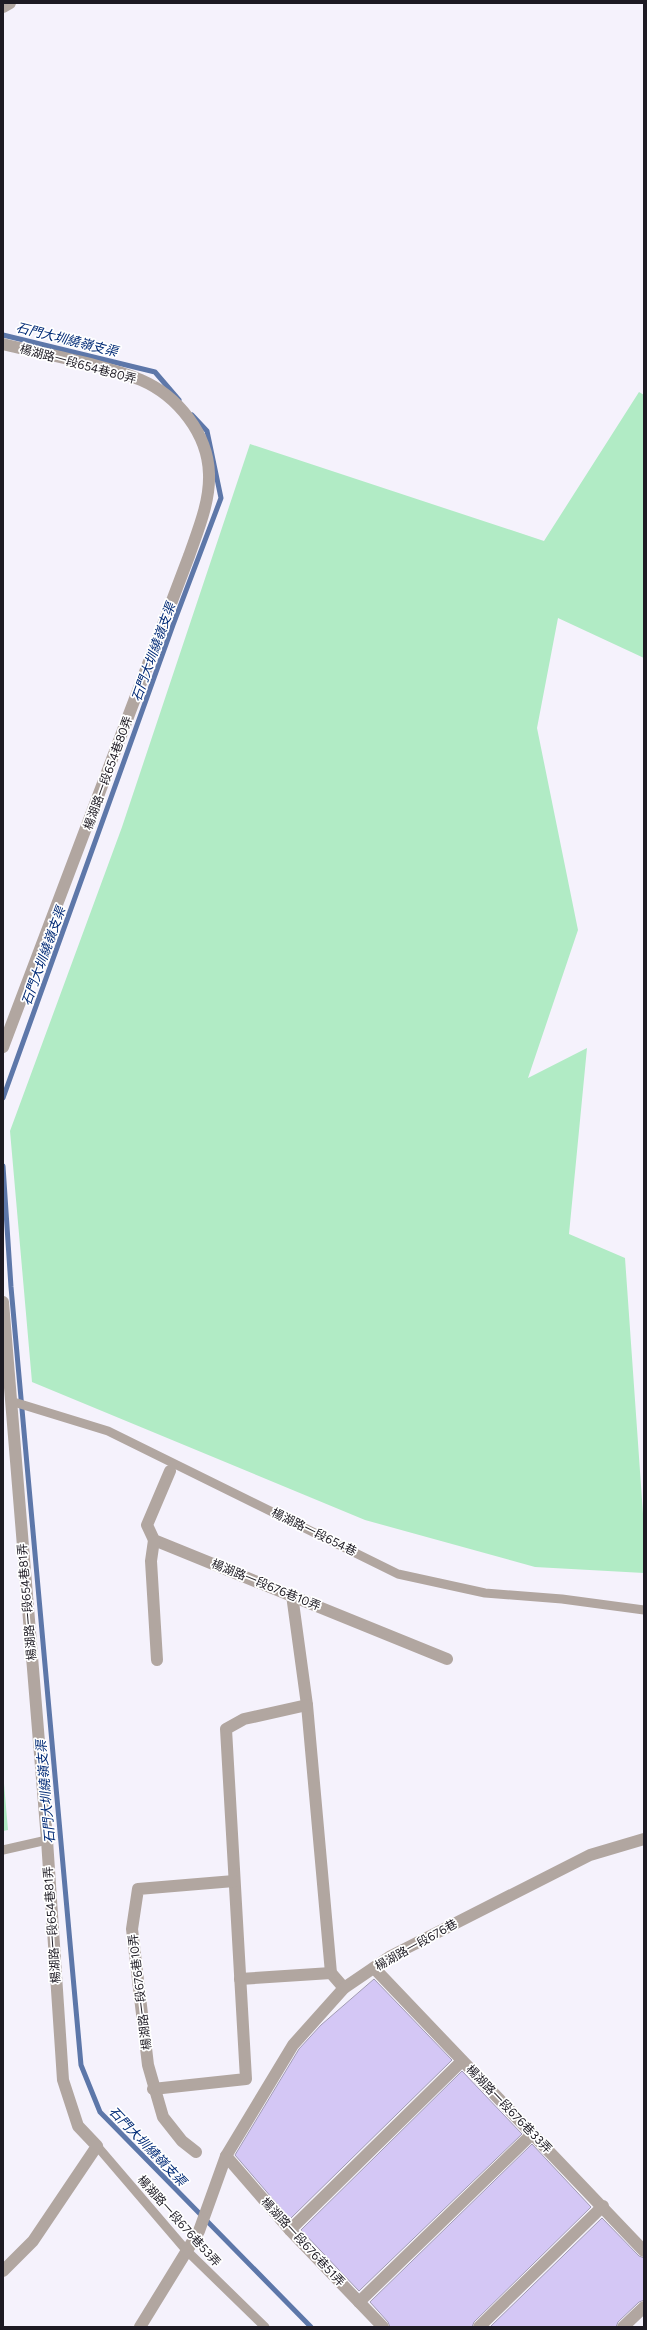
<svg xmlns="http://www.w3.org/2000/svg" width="647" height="2330" font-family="Figtree,'Noto Sans TC',sans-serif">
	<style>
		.green { fill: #b1ebc5 }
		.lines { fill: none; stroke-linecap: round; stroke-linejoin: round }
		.stream { stroke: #5d77a9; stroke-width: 5 }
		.building { fill: #d4c7f5; stroke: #a29cb3 }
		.service { stroke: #b1a6a0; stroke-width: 9 }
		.minor { stroke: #b1a6a0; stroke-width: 12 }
		.labels { text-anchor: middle; stroke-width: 3.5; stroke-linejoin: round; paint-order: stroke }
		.street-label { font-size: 12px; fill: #1d1a23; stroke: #fff }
		.water-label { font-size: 13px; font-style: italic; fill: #002a76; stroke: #fff }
	</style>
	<rect width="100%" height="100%" fill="#f5f2fc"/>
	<g class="green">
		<path d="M639 392 644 395V658L558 618 537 728 578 930 528 1078 587 1048 569 1234 625 1258 644 1528V1573L535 1567 365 1520 32 1382 10 1131 122 827 250 444 544 541Z"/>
		<path d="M3 1772 8 1830 3 1831Z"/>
	</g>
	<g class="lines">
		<g class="stream">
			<path d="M3 335 155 372 179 400"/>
			<path d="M3 1098 173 625 221 498 207 431 192 415"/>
			<path d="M3 1166 11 1287 81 2065 100 2112 311 2327"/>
		</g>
	</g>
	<g class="building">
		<path d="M374 1979 452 2060 290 2219 235 2155 299 2049 321 2025Z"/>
		<path d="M462 2071 522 2134 359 2291 301 2230Z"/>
		<path d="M532 2144 591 2207 474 2322 472 2327H390L388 2322 370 2302Z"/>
		<path d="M602 2218 639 2256 644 2258V2300L639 2302 618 2322 616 2327H490Z"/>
	</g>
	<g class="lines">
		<g class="service">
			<path d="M17 1403 108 1431 398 1574 485 1593 562 1599 644 1610"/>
			<path d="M3 1850 47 1840"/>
			<path d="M97 2146 186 2250 265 2327"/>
		</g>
		<g class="minor">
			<path d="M3 7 10 3"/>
			<path d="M3 344C46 355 102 364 141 380 178 396 208 434 209 474 210 502 198 530 189 556L3 1047"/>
			<path d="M3 1302 47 1840 63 2080 78 2126 97 2146 33 2241 3 2271"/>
			<path d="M170 1471 147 1525 154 1540 447 1659"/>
			<path d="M154 1540 151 1561 157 1660"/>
			<path d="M292 1595 307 1705 331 1973 344 1988"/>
			<path d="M374 1968 644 2251"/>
			<path d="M240 1979 331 1973"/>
			<path d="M153 2089 246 2079 226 1729 244 1719 307 1705"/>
			<path d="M196 2152 182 2141 163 2117 148 2065 132 1929 138 1889 234 1881"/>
			<path d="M226 2156 290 2230 383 2327"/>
			<path d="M290 2230 462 2061"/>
			<path d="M359 2302 532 2134"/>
			<path d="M140 2327 199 2231 226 2156 293 2045 344 1988 391 1956 590 1855 644 1839"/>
			<path d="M479 2327 603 2206"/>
			<path d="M623 2327 644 2307"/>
		</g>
	</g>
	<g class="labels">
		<g class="street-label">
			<text transform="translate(78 364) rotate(15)" y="4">楊湖路一段654巷80弄</text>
			<text transform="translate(108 773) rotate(-70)" y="4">楊湖路一段654巷80弄</text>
			<text transform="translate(314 1532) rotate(26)" y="4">楊湖路一段654巷</text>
			<text transform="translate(266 1585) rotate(22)" y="4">楊湖路一段676巷10弄</text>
			<text transform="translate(27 1602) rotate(-95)" y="4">楊湖路一段654巷81弄</text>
			<text transform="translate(52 1925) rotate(-94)" y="4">楊湖路一段654巷81弄</text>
			<text transform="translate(416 1945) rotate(-29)" y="4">楊湖路一段676巷</text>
			<text transform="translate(140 1992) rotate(-97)" y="4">楊湖路一段676巷10弄</text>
			<text transform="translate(509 2109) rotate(46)" y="4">楊湖路一段676巷33弄</text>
			<text transform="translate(179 2221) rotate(48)" y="4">楊湖路一段676巷53弄</text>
			<text transform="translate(303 2242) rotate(47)" y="4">楊湖路一段676巷51弄</text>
		</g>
		<g class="water-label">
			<text transform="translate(67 339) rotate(14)" y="5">石門大圳繞嶺支渠</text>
			<text transform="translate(153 652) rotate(-70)" y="5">石門大圳繞嶺支渠</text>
			<text transform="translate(43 956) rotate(-70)" y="5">石門大圳繞嶺支渠</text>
			<text transform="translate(45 1792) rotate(-95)" y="5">石門大圳繞嶺支渠</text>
			<text transform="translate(148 2146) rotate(46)" y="5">石門大圳繞嶺支渠</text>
		</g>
	</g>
	<rect width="647" height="2330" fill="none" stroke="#1d1a23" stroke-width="8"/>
</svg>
